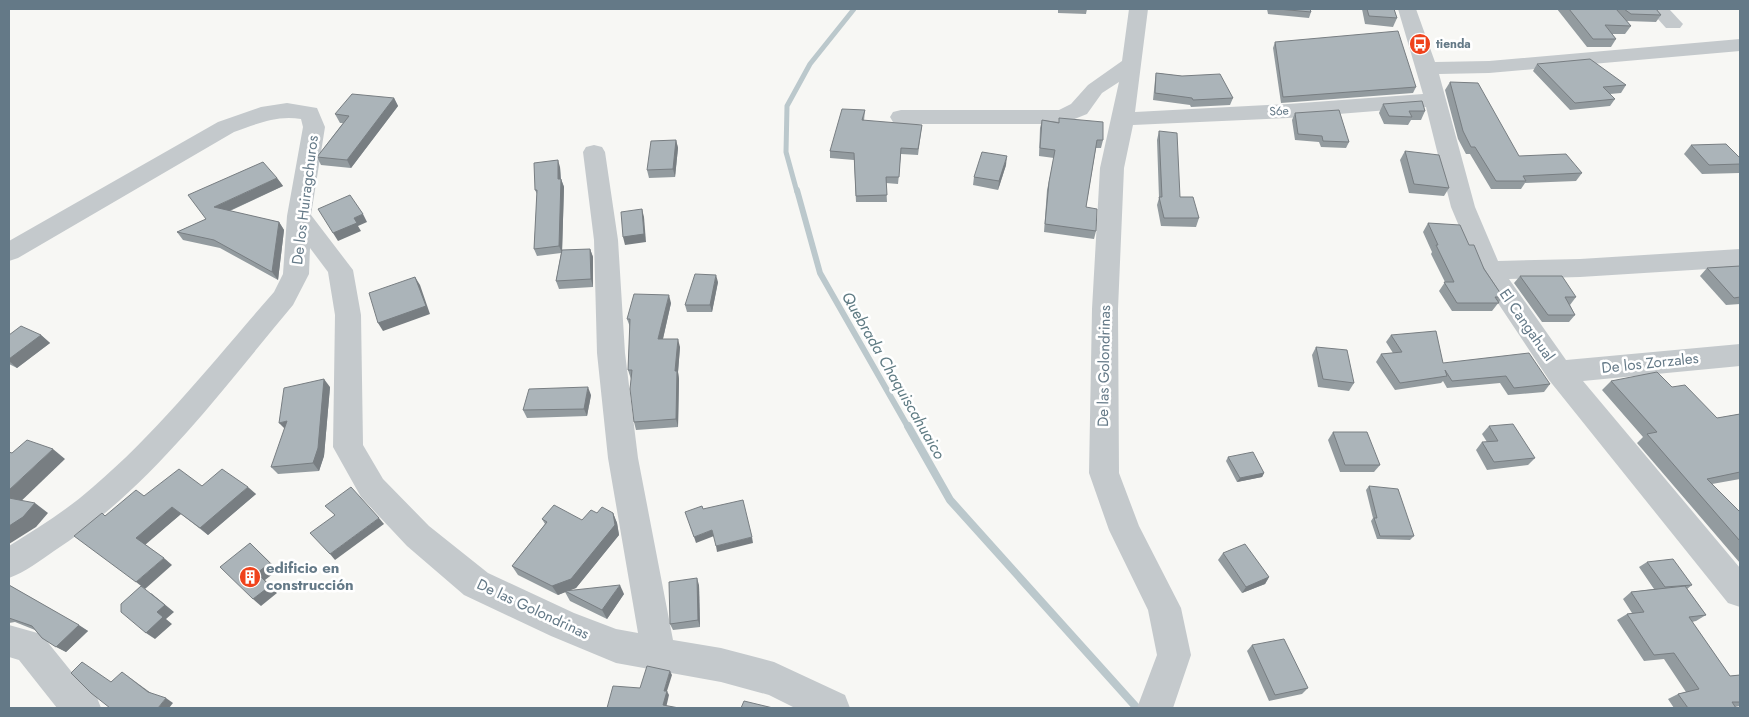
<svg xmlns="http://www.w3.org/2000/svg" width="1749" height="717" font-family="Jost,sans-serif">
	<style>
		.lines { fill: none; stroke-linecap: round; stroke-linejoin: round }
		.stream-far2 { stroke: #bbc8cc; stroke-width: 5 }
		.stream-far1 { stroke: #bbc8cc; stroke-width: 6 }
		.stream { stroke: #bbc8cc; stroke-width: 8 }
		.street { fill: #c4c9cc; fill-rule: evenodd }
		.wall { fill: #939b9f }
		.shaded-wall { fill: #787e82 }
		.building { fill: #abb4b9; stroke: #787e82 }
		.labels { text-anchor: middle; stroke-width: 5; stroke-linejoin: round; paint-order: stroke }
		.far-poi-label { font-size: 12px; font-weight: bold; fill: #647987; stroke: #fff; text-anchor: start }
		.far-street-label { font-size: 12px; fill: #647987; stroke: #fff }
		.street-label { font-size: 15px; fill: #647987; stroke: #fff }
		.poi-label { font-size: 15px; font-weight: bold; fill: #647987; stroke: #fff; text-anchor: start }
		.water-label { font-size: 16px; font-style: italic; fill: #5f7b83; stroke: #fff }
	</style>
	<rect width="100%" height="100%" fill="#f7f7f4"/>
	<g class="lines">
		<path class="stream-far2" d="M797 192 786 152 787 106 810 64 854 9"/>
		<path class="stream-far1" d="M797 190 820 273 908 427"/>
		<path class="stream" d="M908 426 950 500 1137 708"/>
		<g class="street">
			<path d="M1129 9H1148L1135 112 1288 104 1423 94 1398 9H1416L1435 62 1489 61 1740 39V51L1489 73 1439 74 1475 207 1498 261 1580 259 1740 249V267L1580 277 1509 279 1566 360 1740 344V366L1583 381 1740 568V607L1728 603 1549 380 1480 276 1451 207 1426 107 1288 118 1133 125 1124 168 1118 309 1119 473 1139 526 1181 608 1191 655 1173 708H1137L1157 655 1148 610 1109 530 1089 473 1092 309 1100 168 1119 82 1102 93 1087 114 1062 124H901L893 122 890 117 893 112 901 110H1059L1071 104 1088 85 1122 61Z"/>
			<path d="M1649 9H1669L1683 24 1680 28H1666Z"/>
			<path d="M287 103 317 108 325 127 311 215 353 270 361 315 363 445 383 479 429 526 488 573 574 613 616 629 638 633 608 458 597 353 594 240 583 152 586 147 594 145 602 147 605 152 618 240 625 353 638 458 673 640 721 648 774 662 845 695 850 708H795L769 695 721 682 616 663 551 636 464 595 407 546 361 497 333 447 335 315 328 272 310 248 309 274 293 305C220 392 151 488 54 551 40 561 25 572 9 578V546C38 528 67 510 93 487 160 430 216 358 274 292L283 274 287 216 303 127 301 119C276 115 257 124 234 132L18 258 9 261V241L218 122 261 107Z"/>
			<path d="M9 625 41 634 79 681 96 695 101 708H57L19 660 9 657Z"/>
		</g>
	</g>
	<g class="wall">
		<path d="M1058 9H1087L1086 14 1058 13Z"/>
		<path d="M1267 9H1310L1311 12 1309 18 1268 14Z"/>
		<path d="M1362 9H1394L1397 18 1393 27 1365 24Z"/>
		<path d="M1557 9H1656L1661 15 1656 22 1627 21 1631 26 1625 34H1612L1616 39 1611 47H1587Z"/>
		<path d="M1275 42 1416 87 1413 93 1281 103 1273 48Z"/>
		<path d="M1537 64 1626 85 1621 93 1610 94 1615 99 1610 106 1570 110 1533 71Z"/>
		<path d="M1156 73 1182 76 1233 98 1230 105 1191 107 1190 105 1153 100 1155 80Z"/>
		<path d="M1450 82 1519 156 1582 173 1576 181 1525 183 1521 189H1491L1470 154H1466L1458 139 1445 90Z"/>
		<path d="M394 98 398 106 351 168 321 165 317 157 343 123H340L335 114Z"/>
		<path d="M1383 104 1425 111 1421 120H1411L1408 125 1384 124 1379 113Z"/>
		<path d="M865 110 864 121 922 125 918 155 901 154 898 184 886 183 887 202H856L854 160 830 158V151Z"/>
		<path d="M1295 113 1349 142 1346 148 1321 147 1319 142 1295 140 1292 120Z"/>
		<path d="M1059 118 1103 140 1101 148H1096L1086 207 1096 231 1094 239 1044 232 1047 190 1054 158 1039 156 1040 128 1042 120 1059 122Z"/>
		<path d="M1159 131 1180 197 1199 218 1196 227 1161 226 1157 205 1159 198 1157 140Z"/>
		<path d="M676 140 678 148 675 177 649 178 647 170Z"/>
		<path d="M1691 145 1740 158V171L1739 173 1702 174 1684 154Z"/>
		<path d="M1405 151 1449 188 1444 196 1409 193 1400 160Z"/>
		<path d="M1006 165 998 190 973 185 974 177Z"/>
		<path d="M560 167 561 179 564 187 562 251 590 249 593 257V287L559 289 556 281 561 253 537 256 534 249 537 194 535 190Z"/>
		<path d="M277 178 283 186 230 211 279 222 284 230 278 280 220 248 183 240 177 232 206 219Z"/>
		<path d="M1428 223 1469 245 1503 297 1492 311H1452L1439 291 1445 282 1431 254 1432 252 1423 232Z"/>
		<path d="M1740 266V304L1726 305 1700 276 1707 268Z"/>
		<path d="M1520 276 1576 297 1570 305 1575 315 1569 322H1542L1514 283Z"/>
		<path d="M718 282 712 312H687L685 305Z"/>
		<path d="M671 303 663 339 680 347 678 372 679 379 678 427 636 430 634 422 631 379 628 370 630 327 627 319Z"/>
		<path d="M9 335H41L50 343 17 368 9 364Z"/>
		<path d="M1391 335 1443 363 1550 384 1544 392 1508 395 1500 383 1447 388 1443 381 1441 383 1395 390 1376 362 1381 354 1393 353 1386 342Z"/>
		<path d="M1316 347 1354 383 1349 391 1318 387 1312 355Z"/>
		<path d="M1611 381 1672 387 1717 418 1740 414V479L1712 484 1740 512V563L1637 443 1643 437 1602 390Z"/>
		<path d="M330 387 324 456 319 471 278 474 271 467Z"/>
		<path d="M591 395 587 416 527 418 523 410Z"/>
		<path d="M1489 426 1535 458 1528 465 1487 470 1476 450 1482 442H1487L1482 434Z"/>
		<path d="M1333 432 1380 465 1374 472H1340L1328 440Z"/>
		<path d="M1228 457 1264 473 1262 477 1237 482 1226 461Z"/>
		<path d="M202 486 256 494 208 535 181 514 145 544 172 565 105 516 144 496Z"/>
		<path d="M1369 486 1414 536 1410 540 1377 539 1371 521 1373 518 1366 490Z"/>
		<path d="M597 513H613L617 523 619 535 576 588 567 591 624 594 607 619 570 601 565 592 558 595 518 575 512 566 545 524 542 519 582 520Z"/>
		<path d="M1223 553 1269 577 1265 584 1242 593 1218 560Z"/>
		<path d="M1647 562 1692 585 1687 589 1706 615 1696 621 1692 622 1730 676 1740 675V706L1735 707 1736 708H1674L1668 699 1678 694 1686 692 1664 659 1644 661 1617 620 1627 614 1632 613 1623 599 1631 592 1654 589 1639 567Z"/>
		<path d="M9 585 88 631 66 652 42 638 35 630 15 622 9 623Z"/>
		<path d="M699 585 700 627 673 630 670 624Z"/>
		<path d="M1252 645 1308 688 1302 694 1269 701 1247 651Z"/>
	</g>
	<g class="shaded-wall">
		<path d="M394 98 398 106 351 168 347 160Z"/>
		<path d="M676 140 678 148 675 177 673 169Z"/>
		<path d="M1007 156 1006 165 998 190 999 181Z"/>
		<path d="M558 160 560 167 561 186V179L564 187 562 253 559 246Z"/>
		<path d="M277 178 283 186 220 215 214 207Z"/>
		<path d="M642 209 644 217 646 242 625 245 623 237Z"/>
		<path d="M363 214 367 222 358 226 361 231 338 241 333 233 354 218Z"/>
		<path d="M279 222 284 230 278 280 272 272Z"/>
		<path d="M590 249 593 257V287L591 279Z"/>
		<path d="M716 275 718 282 712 312 710 305Z"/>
		<path d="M415 277 420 285 430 314 383 331 378 323Z"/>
		<path d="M669 295 671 303 661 347 658 339Z"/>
		<path d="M41 335 50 343 17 368 9 361V359Z"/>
		<path d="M678 339 680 347 678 372 679 379 678 427 676 419 675 371Z"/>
		<path d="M324 379 330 387 324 456 319 471 313 463Z"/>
		<path d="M588 387 591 395 587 416 584 409Z"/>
		<path d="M287 421 286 430 279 423Z"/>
		<path d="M53 449 65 459 15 507 9 502V490Z"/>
		<path d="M1264 473 1262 477 1237 482 1240 478Z"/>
		<path d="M248 487 256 494 208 535 200 528Z"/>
		<path d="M35 503 48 513 36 527 9 544V526Z"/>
		<path d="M172 507 181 514 145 545 136 538Z"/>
		<path d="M613 513 617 523 619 535 576 588 558 595 552 586Z"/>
		<path d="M379 518 384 524 335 560 330 554Z"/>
		<path d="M712 530 714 536 696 543 694 537Z"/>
		<path d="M752 537 753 543 717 552 716 546Z"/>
		<path d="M250 543 278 570 265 580 277 593 261 606 253 599 257 573Z"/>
		<path d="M164 558 172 565 145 589 136 582Z"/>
		<path d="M1269 577 1265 584 1242 593 1246 587Z"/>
		<path d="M697 578 699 585 700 627 698 620Z"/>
		<path d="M620 585 624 594 607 619 602 610Z"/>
		<path d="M151 593 174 612 166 619 172 624 155 639 146 633 157 612Z"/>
		<path d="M79 625 88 631 66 652 56 647Z"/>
		<path d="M670 671 672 675 667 691 669 695 666 708 663 705 664 691Z"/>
		<path d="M122 672 129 677 155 696 148 692Z"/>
		<path d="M166 698 173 703 169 708H158Z"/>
	</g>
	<g class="building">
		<path d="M1278 9H1310L1311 12Z"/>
		<path d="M1367 9H1394L1397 18 1369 16Z"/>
		<path d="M1569 9H1616L1631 26 1605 25 1616 39H1593Z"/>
		<path d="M1624 9H1656L1661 15 1631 14Z"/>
		<path d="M1398 31 1416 87 1283 97 1275 42Z"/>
		<path d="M1590 59 1626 85 1603 87 1615 99 1575 103 1537 64Z"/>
		<path d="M1156 73 1182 76 1220 74 1233 98 1193 100 1192 98 1155 93Z"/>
		<path d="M1450 82 1478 83 1519 156 1566 154 1582 173 1523 176 1526 181H1496L1475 147H1471L1463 131Z"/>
		<path d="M352 94 394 98 347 160 317 157 349 116 335 114Z"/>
		<path d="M1422 101 1425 111H1409L1412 117 1389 116 1383 104Z"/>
		<path d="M842 109 865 110 862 120 922 125 918 149 901 148 899 177H886L887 195 856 196 854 153 830 151Z"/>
		<path d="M1339 110 1349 142 1323 141 1322 136 1298 134 1295 113Z"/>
		<path d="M1059 118 1103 122V140H1097L1086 207 1097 209 1096 231 1045 224 1049 182 1055 150 1040 148 1042 120 1059 123Z"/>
		<path d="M1159 131 1177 133 1180 197H1193L1199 218H1164L1159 197H1162Z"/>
		<path d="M676 140 673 169 647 170 651 141Z"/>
		<path d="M1726 144 1740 158V164L1709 165 1691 145Z"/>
		<path d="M1405 151 1439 155 1449 188 1414 184Z"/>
		<path d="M982 152 1007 156 999 181 974 177Z"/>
		<path d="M558 160V179H561L559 246 534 249 537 190H535L534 163Z"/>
		<path d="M263 162 277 178 214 207 279 222 272 272 214 240 177 232 206 219 188 195Z"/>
		<path d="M350 195 363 214 354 218 357 223 333 233 318 209Z"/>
		<path d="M642 209 644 234 623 237 621 212Z"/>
		<path d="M1428 223 1460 225 1469 245H1474L1484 269 1503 297H1495L1499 303H1457L1444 282H1454L1436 245H1438Z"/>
		<path d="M590 249 591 279 556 281 562 250Z"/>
		<path d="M1740 266V297L1734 298 1707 268Z"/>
		<path d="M695 274 716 275 710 305H685Z"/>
		<path d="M1520 276H1562L1576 297H1565L1575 315H1548Z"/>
		<path d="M415 277 426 306 378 323 369 293Z"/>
		<path d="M634 294 669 295 658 339H678L675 371H677L676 419 634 422 630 389 632 370H628L630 319H627Z"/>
		<path d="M21 326 41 335 9 359V335Z"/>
		<path d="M1436 331 1443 363 1529 353 1550 384 1514 388 1506 376 1452 381 1445 370 1447 376 1400 383 1381 354 1402 352 1391 335Z"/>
		<path d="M1316 347 1347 350 1354 383 1323 379Z"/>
		<path d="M1657 372 1672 387 1685 385 1717 418 1740 414V472L1707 479 1740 512V541L1647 434 1657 432 1611 381Z"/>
		<path d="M324 379 318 448 313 463 271 467 287 421 279 423 284 388Z"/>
		<path d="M588 387 584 409 523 410 529 389Z"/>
		<path d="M1513 424 1535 458 1494 462 1482 442 1498 441 1489 426Z"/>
		<path d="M1333 432H1367L1380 465H1345Z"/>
		<path d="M27 440 53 449 9 490V452L12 453Z"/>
		<path d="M1253 452 1264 473 1240 478 1228 457Z"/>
		<path d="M179 469 202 486 222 469 248 487 200 528 172 507 136 538 164 558 136 582 74 536 102 513 105 516 136 490 144 496Z"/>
		<path d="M1369 486 1398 489 1414 536H1380L1374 518H1377Z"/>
		<path d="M351 487 379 518 330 554 310 533 335 515 325 506Z"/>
		<path d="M9 498 35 503 23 517 9 526Z"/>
		<path d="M743 500 752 537 716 546 712 530 694 537 685 512 702 506 703 509Z"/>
		<path d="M554 505 582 520 591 510 597 513 602 507 613 513 615 525 571 579 552 586 512 566 547 522 542 519Z"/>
		<path d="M250 543 270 563 257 573 270 586 253 599 220 567Z"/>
		<path d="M1245 544 1269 577 1246 587 1223 553Z"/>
		<path d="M1673 559 1692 585 1665 587 1647 562Z"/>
		<path d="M697 578 698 620 670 624 669 582Z"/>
		<path d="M9 585 79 625 56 647 42 638 32 626 9 618Z"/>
		<path d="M620 585 602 610 565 591Z"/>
		<path d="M141 586 165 605 157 612 163 617 146 633 121 612V604Z"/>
		<path d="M1685 586 1706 615 1689 617 1730 676 1740 675V702H1732L1736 708H1688L1678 694 1699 689 1674 653 1654 655 1627 614 1644 612 1631 592Z"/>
		<path d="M1284 639 1308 688 1275 695 1252 645Z"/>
		<path d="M82 662 111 682 122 672 148 692 166 698 158 708H110L91 693 71 673Z"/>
		<path d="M647 666 670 671 664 691H667L663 705 679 708H607L613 686 640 688Z"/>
		<path d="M744 701 773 708H741Z"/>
	</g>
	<defs>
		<g id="bus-disc" transform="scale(1.125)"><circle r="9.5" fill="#ef421c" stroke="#fff"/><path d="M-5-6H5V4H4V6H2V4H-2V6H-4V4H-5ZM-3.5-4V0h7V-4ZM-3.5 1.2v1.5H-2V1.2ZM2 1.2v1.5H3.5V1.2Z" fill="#fff"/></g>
		<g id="building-disc" transform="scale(1.125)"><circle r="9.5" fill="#ef421c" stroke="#fff"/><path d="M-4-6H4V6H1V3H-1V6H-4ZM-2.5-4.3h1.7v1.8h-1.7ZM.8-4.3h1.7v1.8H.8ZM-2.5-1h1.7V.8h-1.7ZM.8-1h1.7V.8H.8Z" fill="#fff"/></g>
	</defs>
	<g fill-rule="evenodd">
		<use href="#bus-disc" x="1420" y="44"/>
		<use href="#building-disc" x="250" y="577"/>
	</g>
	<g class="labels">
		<g class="far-poi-label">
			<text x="1436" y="48">tienda</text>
		</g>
		<g class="far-street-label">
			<text transform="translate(1279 111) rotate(-3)" y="4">S6e</text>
		</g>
		<g class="street-label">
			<text transform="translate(305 200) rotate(-83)" y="5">De los Huiragchuros</text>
			<text transform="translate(1527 325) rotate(55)" y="5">El Cangahual</text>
			<text transform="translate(1650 363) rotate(-6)" y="5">De los Zorzales</text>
			<text transform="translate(1104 366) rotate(-89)" y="5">De las Golondrinas</text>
			<text transform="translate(533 609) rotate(25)" y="5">De las Golondrinas</text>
		</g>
		<g class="poi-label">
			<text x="266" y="573">edificio en<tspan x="266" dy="17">construcción</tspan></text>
		</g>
		<g class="water-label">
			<text transform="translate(894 375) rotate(60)" y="6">Quebrada Chaquiscahuaico</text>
		</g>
	</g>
	<rect width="1749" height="717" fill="none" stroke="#647987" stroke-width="20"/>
</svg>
